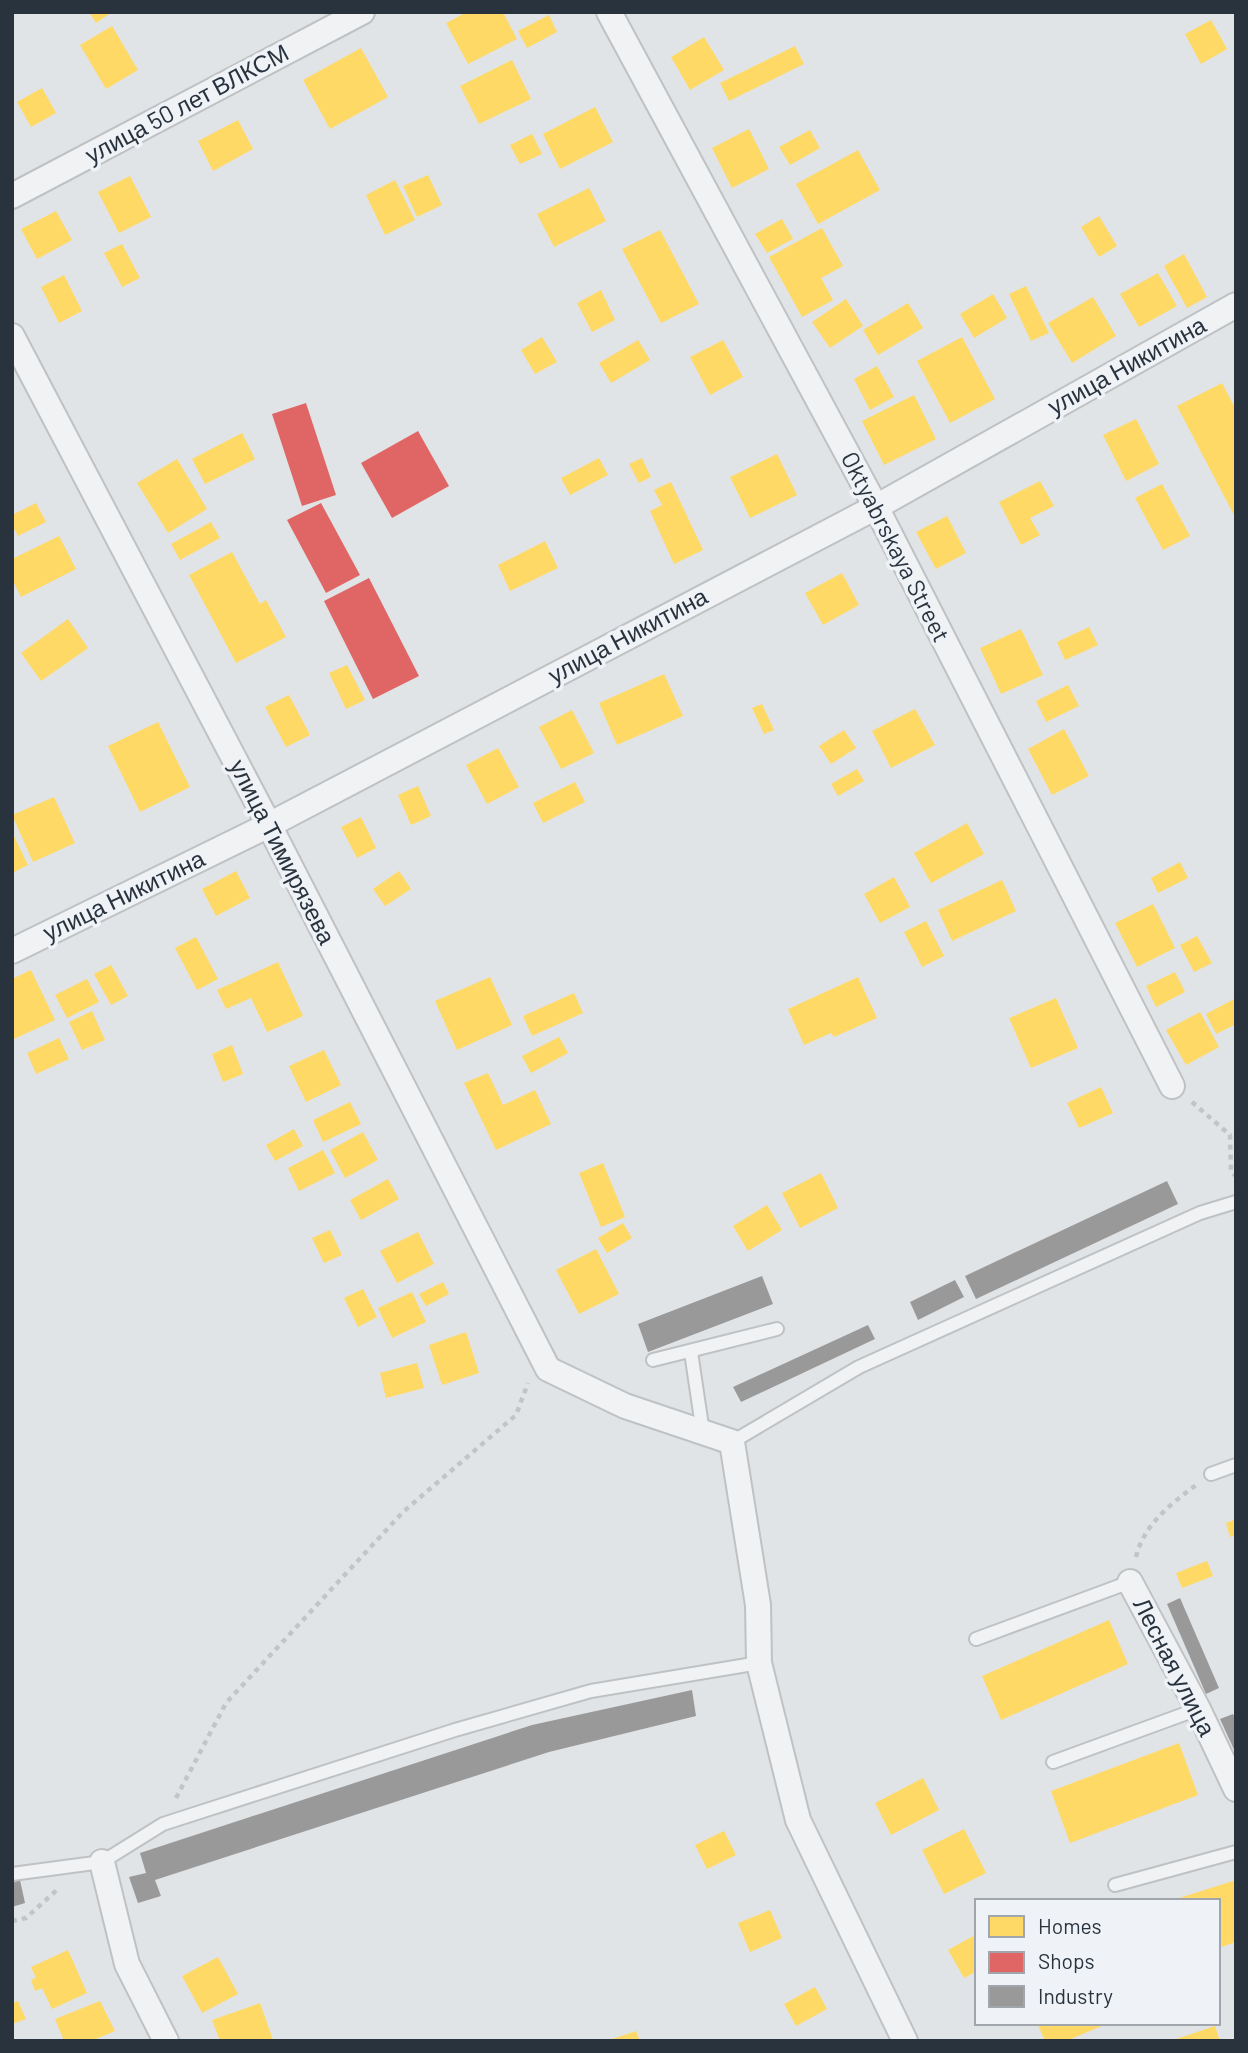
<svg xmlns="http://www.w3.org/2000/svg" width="1248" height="2053" font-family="Barlow,sans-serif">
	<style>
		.homes { fill: #ffd966 }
		.shops { fill: #e06666 }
		.industry { fill: #999 }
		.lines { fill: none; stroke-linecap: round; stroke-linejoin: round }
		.service-casing { stroke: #bfc2c4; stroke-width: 16 }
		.minor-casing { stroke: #bfc2c4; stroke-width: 28 }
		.path { stroke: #c2c5c7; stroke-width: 4.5; stroke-dasharray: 5 5; stroke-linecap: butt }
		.service { stroke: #f0f2f3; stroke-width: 12 }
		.minor { stroke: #f0f2f3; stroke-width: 24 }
		.labels { text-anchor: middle; stroke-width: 7; stroke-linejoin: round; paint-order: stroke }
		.street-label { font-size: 24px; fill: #29333e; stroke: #eff2f6 }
	</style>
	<rect width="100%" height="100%" fill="#e1e4e6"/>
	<g class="homes">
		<path d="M89 12H112L96 23Z"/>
		<path d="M467 12H503L517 39 468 64 446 23Z"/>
		<path d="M549 15 557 32 527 48 518 31Z"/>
		<path d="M1211 20 1227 49 1201 64 1185 34Z"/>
		<path d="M112 26 138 70 106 89 80 45Z"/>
		<path d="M704 37 724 70 690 90 671 57Z"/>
		<path d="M795 46 804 64 729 101 720 83Z"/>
		<path d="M361 48 388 97 330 129 303 80Z"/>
		<path d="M512 60 531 99 479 124 460 86Z"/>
		<path d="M42 88 56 113 31 127 17 102Z"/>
		<path d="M595 107 613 142 560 169 543 134Z"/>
		<path d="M238 120 253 149 213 171 198 141Z"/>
		<path d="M749 129 769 169 732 188 712 148Z"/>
		<path d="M810 130 820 148 790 165 779 147Z"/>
		<path d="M532 134 542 154 520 164 510 145Z"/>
		<path d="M858 150 880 190 818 224 796 184Z"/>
		<path d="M428 175 442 205 417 217 403 186Z"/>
		<path d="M130 176 151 217 119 233 98 192Z"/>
		<path d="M395 180 415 220 385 235 366 195Z"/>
		<path d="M589 188 606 221 554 247 537 214Z"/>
		<path d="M56 211 72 240 37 259 21 229Z"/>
		<path d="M1099 216 1117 246 1099 257 1081 227Z"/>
		<path d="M782 219 793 239 767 253 755 234Z"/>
		<path d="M822 228 843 266 821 278 833 300 802 317 769 257Z"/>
		<path d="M660 230 699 304 661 323 622 249Z"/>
		<path d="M122 244 140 278 122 287 104 253Z"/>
		<path d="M1184 254 1207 297 1187 308 1164 266Z"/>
		<path d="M1158 273 1177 306 1139 327 1120 294Z"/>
		<path d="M64 275 82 311 59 323 41 287Z"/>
		<path d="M1026 286 1049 333 1031 341 1009 294Z"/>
		<path d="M601 290 615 320 592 332 577 303Z"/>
		<path d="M993 294 1007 318 974 338 960 314Z"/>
		<path d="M1093 297 1116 336 1072 363 1048 323Z"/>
		<path d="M846 299 863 326 830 348 812 322Z"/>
		<path d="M908 303 923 328 878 355 863 330Z"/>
		<path d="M542 337 557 362 535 374 521 350Z"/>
		<path d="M962 337 995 399 950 423 917 361Z"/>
		<path d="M638 340 650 360 611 383 599 363Z"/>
		<path d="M723 340 743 377 710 395 690 357Z"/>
		<path d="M877 366 894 397 870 410 854 379Z"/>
		<path d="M1222 383 1236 410V519L1177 406Z"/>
		<path d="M914 395 936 439 884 465 862 421Z"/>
		<path d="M1136 419 1159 464 1126 481 1103 435Z"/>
		<path d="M242 433 255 459 205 484 192 459Z"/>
		<path d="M777 454 797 495 750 518 730 477Z"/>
		<path d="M599 458 608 475 570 495 561 478Z"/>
		<path d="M642 458 651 477 639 483 629 464Z"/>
		<path d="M177 459 207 509 168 533 137 483Z"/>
		<path d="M1040 481 1054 506 1030 518 1040 535 1021 545 999 502Z"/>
		<path d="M671 482 703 550 674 564 650 511 662 505 654 490Z"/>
		<path d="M1162 484 1190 536 1163 550 1135 498Z"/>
		<path d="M36 503 46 522 18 536 12 525V515Z"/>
		<path d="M947 516 966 553 936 569 916 532Z"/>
		<path d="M211 522 220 538 180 560 171 544Z"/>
		<path d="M59 536 76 569 21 597 12 579V559Z"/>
		<path d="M545 541 558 568 510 591 498 565Z"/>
		<path d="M232 552 260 604 266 600 286 637 236 663 189 575Z"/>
		<path d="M842 573 859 605 823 625 805 593Z"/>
		<path d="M68 619 88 648 41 681 21 653Z"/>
		<path d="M1089 627 1098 645 1065 660 1057 642Z"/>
		<path d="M1021 629 1043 675 1001 694 980 648Z"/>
		<path d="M347 665 365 700 346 709 329 673Z"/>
		<path d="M664 674 683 716 617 745 599 703Z"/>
		<path d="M1068 685 1079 706 1046 722 1036 701Z"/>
		<path d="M289 695 310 735 286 747 265 707Z"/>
		<path d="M762 704 774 730 764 734 752 708Z"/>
		<path d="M915 709 935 745 891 768 872 731Z"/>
		<path d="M572 710 594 753 561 769 539 727Z"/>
		<path d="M158 722 190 787 140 812 108 746Z"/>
		<path d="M1064 729 1089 776 1052 795 1028 749Z"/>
		<path d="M844 730 856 748 831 764 819 746Z"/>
		<path d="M498 748 519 787 487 804 466 765Z"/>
		<path d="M857 769 864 781 838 796 831 784Z"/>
		<path d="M575 782 585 802 543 823 533 803Z"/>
		<path d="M418 786 431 816 411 825 398 795Z"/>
		<path d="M54 797 75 843 33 862 12 815Z"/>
		<path d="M361 817 376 848 357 858 341 827Z"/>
		<path d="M967 823 984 854 931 883 914 853Z"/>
		<path d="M12 832 28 865 12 873Z"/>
		<path d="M1180 862 1188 878 1158 893 1151 878Z"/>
		<path d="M236 871 250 898 216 916 202 889Z"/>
		<path d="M399 871 411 889 385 906 373 889Z"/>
		<path d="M894 877 910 907 880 923 864 894Z"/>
		<path d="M1002 880 1016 911 952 941 938 910Z"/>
		<path d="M1153 904 1175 948 1137 967 1115 923Z"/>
		<path d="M926 921 944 956 922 967 904 932Z"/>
		<path d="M1197 936 1212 963 1194 972 1180 945Z"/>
		<path d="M196 937 218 979 197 990 175 948Z"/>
		<path d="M278 962 303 1016 267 1032 251 998 226 1009 217 990Z"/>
		<path d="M111 965 128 996 111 1005 94 974Z"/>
		<path d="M31 970 55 1020 14 1039 12 1034V979Z"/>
		<path d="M1175 972 1185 992 1156 1007 1146 986Z"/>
		<path d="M490 977 512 1025 457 1050 435 1001Z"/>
		<path d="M858 977 877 1018 834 1037 831 1033 804 1045 788 1009Z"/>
		<path d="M87 979 99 1002 67 1018 55 995Z"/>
		<path d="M574 993 583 1013 532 1036 523 1016Z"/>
		<path d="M1056 998 1078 1048 1031 1068 1009 1018Z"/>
		<path d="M1236 998V1024L1216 1034 1206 1014Z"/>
		<path d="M92 1011 105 1040 82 1050 69 1022Z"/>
		<path d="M1200 1012 1219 1047 1186 1065 1166 1030Z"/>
		<path d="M559 1037 568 1053 531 1073 522 1056Z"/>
		<path d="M59 1038 69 1059 36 1074 27 1053Z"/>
		<path d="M232 1045 243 1074 223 1082 212 1054Z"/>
		<path d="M324 1050 341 1085 306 1102 289 1066Z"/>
		<path d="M488 1073 503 1105 535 1090 551 1124 496 1150 464 1083Z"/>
		<path d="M1101 1087 1113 1113 1079 1128 1067 1103Z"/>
		<path d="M350 1102 361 1124 323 1142 313 1120Z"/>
		<path d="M294 1129 303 1146 275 1161 266 1145Z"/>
		<path d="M363 1132 378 1160 345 1178 330 1150Z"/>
		<path d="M323 1150 335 1173 299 1191 288 1168Z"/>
		<path d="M603 1163 625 1217 601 1227 579 1173Z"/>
		<path d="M821 1173 838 1208 800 1228 782 1193Z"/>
		<path d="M388 1179 399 1199 361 1220 350 1200Z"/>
		<path d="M767 1205 782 1230 748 1251 733 1226Z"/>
		<path d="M623 1223 632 1238 607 1253 598 1238Z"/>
		<path d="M330 1230 342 1255 324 1263 312 1238Z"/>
		<path d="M418 1232 434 1264 397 1283 380 1251Z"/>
		<path d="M596 1249 619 1294 579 1314 556 1270Z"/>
		<path d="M443 1282 449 1294 426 1306 419 1294Z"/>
		<path d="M363 1289 377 1317 358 1327 344 1298Z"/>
		<path d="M412 1292 426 1322 392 1338 378 1308Z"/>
		<path d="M466 1332 479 1373 442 1385 429 1345Z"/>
		<path d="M417 1363 424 1388 386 1398 380 1373Z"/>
		<path d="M1236 1519V1535L1230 1537 1226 1523Z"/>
		<path d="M1207 1561 1213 1576 1182 1588 1176 1573Z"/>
		<path d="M1109 1620 1128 1664 1001 1720 982 1676Z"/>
		<path d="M1179 1743 1198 1795 1070 1843 1051 1791Z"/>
		<path d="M923 1778 939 1810 891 1835 875 1803Z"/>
		<path d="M964 1829 986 1873 944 1894 922 1850Z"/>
		<path d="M724 1831 736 1855 707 1869 695 1845Z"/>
		<path d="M1236 1880V1942L1218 1948V1901L1173 1900Z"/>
		<path d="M770 1910 782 1938 750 1952 738 1923Z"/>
		<path d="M977 1934V1971L964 1978 948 1950Z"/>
		<path d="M68 1950 87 1993 52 2009 42 1988 35 1991 31 1980 36 1978 31 1967Z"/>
		<path d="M218 1957 238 1994 202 2013 182 1976Z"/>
		<path d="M815 1987 827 2009 796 2026 784 2004Z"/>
		<path d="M18 2001 26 2019 12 2024V2003Z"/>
		<path d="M100 2001 115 2031 91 2041H64L55 2019Z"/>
		<path d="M260 2003 273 2040 220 2041 212 2020Z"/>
		<path d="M1037 2023H1109L1066 2041H1045Z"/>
		<path d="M1215 2026 1220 2041H1173V2040Z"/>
		<path d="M636 2031 640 2041H609V2040Z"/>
	</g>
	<g class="shops">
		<path d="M306 403 336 495 302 506 272 414Z"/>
		<path d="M418 431 449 486 392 518 361 463Z"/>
		<path d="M321 503 360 575 326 593 287 520Z"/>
		<path d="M369 578 419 676 373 699 324 601Z"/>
	</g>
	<g class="industry">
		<path d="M1167 1181 1178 1204 976 1299 965 1276Z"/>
		<path d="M762 1276 773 1304 648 1352 638 1324Z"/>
		<path d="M955 1280 964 1297 918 1320 910 1302Z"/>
		<path d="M868 1325 875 1339 741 1402 733 1387Z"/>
		<path d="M1180 1598 1219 1688 1206 1694 1167 1604Z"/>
		<path d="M692 1690 696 1716 549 1752 155 1880 161 1896 138 1903 129 1877 146 1873 140 1853 532 1725Z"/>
		<path d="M1233 1714 1236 1720V1754L1220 1719Z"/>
		<path d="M20 1880 25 1903 12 1907V1883Z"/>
	</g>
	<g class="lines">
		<g class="service-casing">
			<g id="service">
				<path d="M691 1352 703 1433"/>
				<path d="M653 1360 777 1329"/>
				<path d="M732 1442 859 1367 1200 1213 1236 1202"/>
				<path d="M1211 1474 1236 1465"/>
				<path d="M976 1639 1130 1582"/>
				<path d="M1053 1762 1198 1709"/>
				<path d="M12 1874 102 1862 163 1824 455 1730 591 1691 759 1663"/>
				<path d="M1115 1885 1236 1852"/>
			</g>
		</g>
		<g class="minor-casing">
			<g id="minor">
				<path d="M609 12 876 507 1172 1086"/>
				<path d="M12 196 362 12"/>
				<path d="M12 336 269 825 548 1369 625 1406 732 1442 758 1605 759 1663 798 1820 905 2041"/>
				<path d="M12 951 269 825 876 507 1236 305"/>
				<path d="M1130 1582 1198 1709 1236 1789"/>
				<path d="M102 1862 127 1964 166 2041"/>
			</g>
		</g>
		<g class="path">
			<path d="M1192 1102 1230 1135 1231 1172 1236 1176"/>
			<path d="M1136 1557C1144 1524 1171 1504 1196 1485"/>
			<path d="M176 1798 226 1703 403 1512 516 1415 528 1383"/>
			<path d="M12 1921 26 1918 58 1889"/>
		</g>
		<use href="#service" class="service"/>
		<use href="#minor" class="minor"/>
	</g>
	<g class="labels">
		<g class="street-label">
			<text transform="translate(187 104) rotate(-28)" y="8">улица 50 лет ВЛКСМ</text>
			<text transform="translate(1127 366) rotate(-29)" y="8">улица Никитина</text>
			<text transform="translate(895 547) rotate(63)" y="8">Oktyabrskaya Street</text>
			<text transform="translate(628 636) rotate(-28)" y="8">улица Никитина</text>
			<text transform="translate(282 852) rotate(63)" y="8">улица Тимирязева</text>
			<text transform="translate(124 896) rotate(-26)" y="8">улица Никитина</text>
			<text transform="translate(1174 1667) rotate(63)" y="8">Лесная улица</text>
		</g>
	</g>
	<rect width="1248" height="2053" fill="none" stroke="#29333e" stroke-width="28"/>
	<rect x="975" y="1899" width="245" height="126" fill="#eff2f6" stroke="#a0a6ac" stroke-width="2"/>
	<rect x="989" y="1916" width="35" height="21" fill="#ffd966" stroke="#a0a6ac" stroke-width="2"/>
	<text x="1038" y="1934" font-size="21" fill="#29333e">Homes</text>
	<rect x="989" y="1952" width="35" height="21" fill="#e06666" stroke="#a0a6ac" stroke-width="2"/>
	<text x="1038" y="1969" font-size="21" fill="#29333e">Shops</text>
	<rect x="989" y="1986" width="35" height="21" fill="#999999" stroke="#a0a6ac" stroke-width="2"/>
	<text x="1038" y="2004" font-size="21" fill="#29333e">Industry</text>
</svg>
